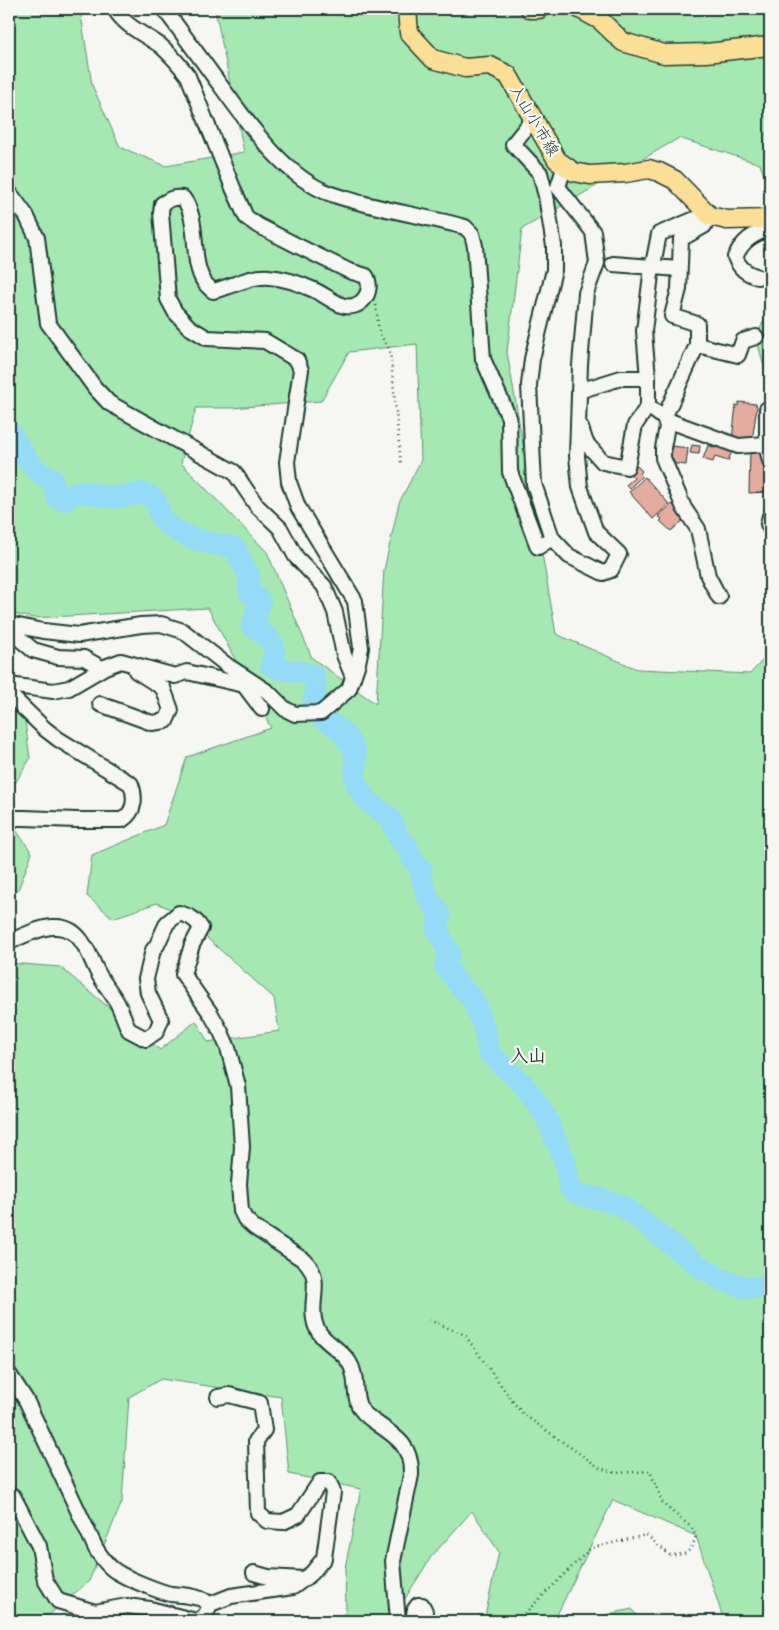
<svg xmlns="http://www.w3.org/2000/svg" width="779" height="1630" font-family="'Gochi Hand','Klee One',sans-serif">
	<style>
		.green { fill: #a5e8b2; stroke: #629273; fill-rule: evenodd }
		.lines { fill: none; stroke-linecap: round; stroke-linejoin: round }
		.river { stroke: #95dbf7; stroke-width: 22 }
		.building { fill: #e4ab9e; stroke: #1f3d34 }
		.minor-casing { stroke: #1f3d34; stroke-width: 18 }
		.major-casing { stroke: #1f3d34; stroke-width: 21 }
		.path { stroke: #1f3d34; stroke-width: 2.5; stroke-dasharray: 1 4; stroke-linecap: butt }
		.minor { stroke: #f6f6f2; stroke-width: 14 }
		.major { stroke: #fbdf96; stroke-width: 18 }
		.labels { text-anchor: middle; stroke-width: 4.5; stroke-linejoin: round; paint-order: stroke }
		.street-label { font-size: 16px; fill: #1f3d34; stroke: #f6f6f2 }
		.neighbourhood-label { font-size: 18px; font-weight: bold; fill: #1f3d34; stroke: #f6f6f2 }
	</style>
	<rect width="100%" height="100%" fill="#f6f6f2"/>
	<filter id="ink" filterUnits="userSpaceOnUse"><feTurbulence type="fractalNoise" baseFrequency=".02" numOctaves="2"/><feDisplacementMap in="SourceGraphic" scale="10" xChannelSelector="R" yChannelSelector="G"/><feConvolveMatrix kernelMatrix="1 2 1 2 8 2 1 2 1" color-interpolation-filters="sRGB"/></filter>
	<g filter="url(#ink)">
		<g class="green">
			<path d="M9 9H80L92 85 120 147 166 166 244 152 215 9H770V192L760 164 679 138 522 229 507 352 556 634 637 669 750 674 770 652V1616L737 1621H724L696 1536 613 1500 554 1621H484L499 1552 472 1511 431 1557 391 1621H338L346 1611 345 1568 361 1489 289 1474 281 1397 161 1379 129 1397 122 1502 89 1581 42 1621H9V963L60 967 160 1050 196 1021 208 1042 279 1031 274 998 179 913 157 903 113 918 87 896 92 855 164 825 187 757 271 728 208 608 34 618 9 613ZM417 344 421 460 399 503 384 570 376 704 312 658 267 552 181 463 196 408H231L321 401 349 352Z"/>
			<path d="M770 308V389L756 337Z"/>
			<path d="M23 706 30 759 9 793V709Z"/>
			<path d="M9 820 32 853 18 890 9 893Z"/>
			<path d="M632 1609 641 1621H577Z"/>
		</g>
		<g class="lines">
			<path class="river" d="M9 430C19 446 32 475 52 478L57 498 65 500C83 485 90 495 110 497 120 498 132 495 142 493 163 498 155 513 165 522 183 539 212 544 235 548L239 557 249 575V592L260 601C259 610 254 617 252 626 262 632 275 640 274 653 274 658 272 661 271 665 281 672 300 669 314 676L316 689 313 705 323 719 337 728 347 737 356 754 355 779 358 788 368 801 390 818 399 838 407 846 412 858 421 869 422 881 428 897 440 915 437 929 449 953 445 966 463 990 472 997 485 1031 489 1053 524 1085 545 1115 565 1161 570 1188 574 1192 587 1197 597 1198 623 1206 697 1265 721 1279 747 1288 770 1286"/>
		</g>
		<g class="building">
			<path d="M739 402 756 404 757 407 752 441 732 440 736 405 738 406Z"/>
			<path d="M692 445 700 446 699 454 690 453Z"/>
			<path d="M708 445 716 448V445L732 451 728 461 715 457 713 462 703 459Z"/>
			<path d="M672 446 688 448 686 465 670 463Z"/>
			<path d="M750 450H764L767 460 768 492 749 493Z"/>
			<path d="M637 466 642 471 640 474 642 476 629 489 626 485 634 478 630 474Z"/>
			<path d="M645 477 669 504 653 519 629 492Z"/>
			<path d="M672 504 686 518 671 531 660 521 662 519 658 516Z"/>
		</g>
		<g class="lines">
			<g class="minor-casing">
				<g id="minor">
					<path d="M164 9C184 35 203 62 223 89 250 126 286 178 331 194 374 209 421 215 465 227L472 234 475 246 483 359 509 418 510 472 538 547 552 538"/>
					<path d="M533 119 513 144 540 173 546 196 554 246V270L532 359 529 385 534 484 552 538 569 556 603 573 611 570 619 554 596 532 580 487 577 456 580 365 586 293 597 263 593 232 558 187 565 165"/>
					<path d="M9 192 26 215 37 238 48 323 95 388 109 403 234 472 257 506 280 528 296 557 324 586 335 612 344 655 353 677"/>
					<path d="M710 216 704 226 681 239 679 289 672 316 697 324V345L664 418 667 426 663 448V458L684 508 698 529 708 576 719 597"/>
					<path d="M710 216 695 219 659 234 651 275 644 331 648 378V406L664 418 675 423 738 446 766 444 770 461"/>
					<path d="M613 264 679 269"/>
					<path d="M758 277C746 273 740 269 735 257 743 240 752 235 770 228"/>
					<path d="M697 345 738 355 743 341 756 337"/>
					<path d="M579 391 621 378H648"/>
					<path d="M767 409V436"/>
					<path d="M581 428 586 443 603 462 627 467 635 425 648 406"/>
					<path d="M770 516 768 524 770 528"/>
					<path d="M9 624 43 631 79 635 141 625 161 624 183 631 228 666 268 692 285 709 295 714 321 713 349 689 358 663 361 648 355 601 298 507 289 482 287 462 301 370 297 360 265 341 207 338 189 327 175 312 168 299 161 213 162 204C170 199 173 197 183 198 201 221 189 261 205 283 207 286 210 288 213 291 231 287 251 275 269 277 283 278 301 284 314 290 323 294 332 301 341 305 360 312 375 292 366 276L349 271 300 247 257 225 246 217 233 188 188 76C180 65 171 55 161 46 146 35 124 26 115 9"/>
					<path d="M9 630 33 650 58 657 84 658 102 668"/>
					<path d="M238 677 262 709"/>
					<path d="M9 685 53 691 69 688 105 667 121 661 175 676 187 672 244 685"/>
					<path d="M9 694 45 729 58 739 131 784C136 798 135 812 122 820H77L24 818H16L9 822"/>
					<path d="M100 704 152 723 166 721 171 710 163 688 136 671"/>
					<path d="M9 942C34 931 66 913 84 945 89 952 92 961 96 969 101 980 109 989 115 999 121 1008 124 1020 129 1030L146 1039 156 1032 161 1020 148 993 146 979 153 950 157 945 167 923 179 913C189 916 195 918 201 928L192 945 183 974 211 1014 221 1032 228 1048 238 1086 242 1147 239 1184 241 1211 245 1219 255 1228 305 1261C323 1279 310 1299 314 1319 317 1341 339 1346 349 1362 358 1376 353 1392 359 1406 362 1413 369 1418 375 1422 397 1437 412 1446 411 1475L393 1561 398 1621"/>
					<path d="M9 1374 26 1400 96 1549C102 1558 108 1567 117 1572 126 1578 160 1592 171 1594 179 1595 199 1596 205 1601 214 1608 203 1619 196 1621L150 1609 127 1606 95 1612 58 1601 45 1580 39 1546 13 1496 9 1494"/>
					<path d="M254 1573 268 1577 304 1579"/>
					<path d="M208 1605 231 1596 293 1587 312 1573 324 1558 333 1492 329 1482H320L298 1515 283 1522 267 1521 258 1513 256 1441 264 1430 260 1403 229 1395 218 1397"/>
					<path d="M413 1621 415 1609 418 1605H422L425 1611 424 1621"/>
				</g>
			</g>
			<g class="major-casing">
				<g id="major">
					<path d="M407 9 409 33 433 59 465 68 490 66 508 75 557 160 574 172 590 175 625 173 649 169 659 172 675 180 710 216 727 220 770 219"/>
					<path d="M530 9H539"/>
					<path d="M580 9 600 20 623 42 664 54 706 53 770 46"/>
				</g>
			</g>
			<g class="path">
				<path d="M376 305 379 333 390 350 401 464"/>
				<path d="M429 1320 465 1335 513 1402 523 1414 600 1468 616 1473 650 1471 663 1504 691 1527 696 1536C690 1553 688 1555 670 1555L646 1535 591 1548 525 1613 522 1621"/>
			</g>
			<use href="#minor" class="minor"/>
			<use href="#major" class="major"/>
		</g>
	</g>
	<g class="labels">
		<g class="street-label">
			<text transform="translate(535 120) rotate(59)" y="6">入山小市線</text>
		</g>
		<g class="neighbourhood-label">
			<text x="528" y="1062">入山</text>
		</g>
	</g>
	<rect width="779" height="1630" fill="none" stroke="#f6f6f2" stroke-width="30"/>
	<rect x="15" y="15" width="749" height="1600" fill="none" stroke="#1f3d34" stroke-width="2" filter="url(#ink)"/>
</svg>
